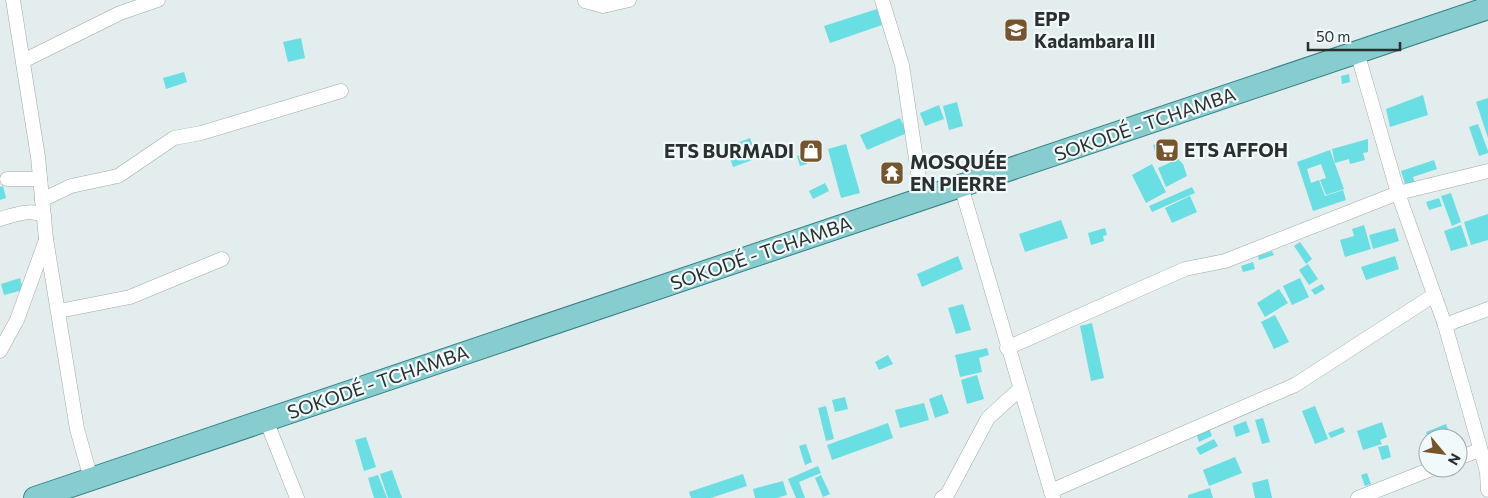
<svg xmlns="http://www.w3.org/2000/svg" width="1488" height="498" font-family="Commissioner,sans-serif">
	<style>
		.building { fill: #69dee3 }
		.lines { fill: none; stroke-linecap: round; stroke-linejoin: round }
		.minor-casing { stroke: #a1aaaa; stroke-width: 15 }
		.primary-casing { stroke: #338084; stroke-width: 24 }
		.minor { stroke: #fff; stroke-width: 14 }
		.primary { stroke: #87cdd0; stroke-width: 22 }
		.labels { text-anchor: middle; stroke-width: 4.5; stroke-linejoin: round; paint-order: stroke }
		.poi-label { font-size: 19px; font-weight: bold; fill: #2b2f2f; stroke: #f0fafa; text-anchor: start }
		.street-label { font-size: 19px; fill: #2b2f2f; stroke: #f0fafa }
	</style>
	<rect width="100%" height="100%" fill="#e3eded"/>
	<g class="building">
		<path d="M877 9 882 25 830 43 824 26Z"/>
		<path d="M301 38 305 58 288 62 283 42Z"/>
		<path d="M184 72 187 82 166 89 163 78Z"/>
		<path d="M1349 74 1350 82 1342 84 1341 76Z"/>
		<path d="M1423 95 1428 115 1390 127 1386 109Z"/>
		<path d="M1488 98V138L1476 102Z"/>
		<path d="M957 102 963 126 949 130 943 106Z"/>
		<path d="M939 105 944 119 925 126 920 113Z"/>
		<path d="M900 118 907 133 867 150 860 135Z"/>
		<path d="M1478 124 1488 151V153L1479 156 1469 127Z"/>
		<path d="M750 138 758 158 733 167 726 147Z"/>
		<path d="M1172 139 1176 152 1165 156 1166 159H1157L1153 145Z"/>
		<path d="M1368 139V152L1363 153 1365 160 1350 164 1349 159 1335 163 1332 149Z"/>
		<path d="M846 144 860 193 841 198 828 149Z"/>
		<path d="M1330 150 1344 189 1326 195 1320 180 1326 178 1321 164 1307 169 1311 183 1319 180 1325 196 1343 190 1346 200 1313 211 1297 162Z"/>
		<path d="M804 154 807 164 800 166 797 156Z"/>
		<path d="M1178 159 1183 164 1187 176 1166 187 1158 168Z"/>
		<path d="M1434 160 1437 169 1413 177 1415 183 1406 187 1401 171Z"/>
		<path d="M1152 164 1166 192 1146 203 1132 175Z"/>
		<path d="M825 183 829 191 813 199 809 191Z"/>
		<path d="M3 186 6 198 0 200V187Z"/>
		<path d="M1192 187 1195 193 1152 212 1149 206Z"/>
		<path d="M1451 193 1461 222 1452 226 1441 196Z"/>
		<path d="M1190 196 1197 212 1172 223 1165 208Z"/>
		<path d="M1439 198 1442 206 1429 210 1426 202Z"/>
		<path d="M1488 214V240L1471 245 1464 222Z"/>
		<path d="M1061 220 1068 238 1025 252 1019 234Z"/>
		<path d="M1364 225 1371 249 1345 257 1340 240 1354 236 1352 229Z"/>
		<path d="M1461 225 1468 246 1451 251 1444 231Z"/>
		<path d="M1105 228 1107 235 1103 236 1104 241 1091 245 1088 233Z"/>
		<path d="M1395 228 1399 241 1373 249 1369 235Z"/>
		<path d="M1300 242 1312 259 1306 264 1294 246Z"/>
		<path d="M1272 251 1274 255 1259 260 1258 256Z"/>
		<path d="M958 256 963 269 922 287 917 274Z"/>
		<path d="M1395 256 1399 269 1366 280 1361 267Z"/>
		<path d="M1253 262 1255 269 1243 272 1241 266Z"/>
		<path d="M1308 264 1318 279 1309 285 1299 270Z"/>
		<path d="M20 278 23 290 4 295 1 284Z"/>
		<path d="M1300 278 1309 297 1292 305 1283 286Z"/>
		<path d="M1322 284 1325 289 1315 295 1311 290Z"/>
		<path d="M1279 289 1288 303 1265 317 1257 303Z"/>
		<path d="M963 304 971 330 956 334 948 308Z"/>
		<path d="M1275 315 1289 342 1274 349 1261 322Z"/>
		<path d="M1092 323 1104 378 1091 381 1080 326Z"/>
		<path d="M987 348 989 355 979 358 982 372 960 377 955 355Z"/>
		<path d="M888 355 893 364 879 370 875 362Z"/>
		<path d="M977 375 984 399 967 404 961 380Z"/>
		<path d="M942 394 949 413 935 418 929 399Z"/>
		<path d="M845 397 848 409 835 412 832 400Z"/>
		<path d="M924 403 929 420 900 428 895 410Z"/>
		<path d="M826 406 834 439 826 441 818 408Z"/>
		<path d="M1315 406 1328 439 1315 444 1302 411Z"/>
		<path d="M1263 418 1270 442 1262 444 1255 420Z"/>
		<path d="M1246 421 1250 432 1236 437 1233 426Z"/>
		<path d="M1382 422 1387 437 1380 440 1382 444 1363 450 1357 431Z"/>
		<path d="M888 423 893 438 832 460 827 445Z"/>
		<path d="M1446 424 1451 438H1428L1426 432Z"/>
		<path d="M1343 427 1345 432 1331 438 1328 433Z"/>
		<path d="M1209 428 1212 436 1199 442 1196 433Z"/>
		<path d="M366 437 376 467 364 471 355 440Z"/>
		<path d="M1214 439 1218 446 1200 455 1196 448Z"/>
		<path d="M806 444 812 462 805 465 799 446Z"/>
		<path d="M1388 445 1391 457 1382 460 1378 447Z"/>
		<path d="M1235 457 1242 473 1209 486 1203 470Z"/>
		<path d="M818 466 821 473 799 482 805 498H796L788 479Z"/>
		<path d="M392 470 402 498H388L380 474Z"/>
		<path d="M1367 473 1371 484 1365 486 1361 475Z"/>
		<path d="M743 474 747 486 711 498H691L689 492Z"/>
		<path d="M378 475 387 498H374L368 478Z"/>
		<path d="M821 475 830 494 823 497 815 478Z"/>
		<path d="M1268 479 1272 498H1255L1252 483Z"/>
		<path d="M783 481 787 495 777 498H755L753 489Z"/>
		<path d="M1210 488 1213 498H1188V495Z"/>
	</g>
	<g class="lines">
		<g class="minor-casing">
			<g id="minor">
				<path d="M13 0 38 157 46 239 77 429 91 479"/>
				<path d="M882 0 902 65 922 199"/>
				<path d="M585 1 603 6 629 0"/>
				<path d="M1357 52 1398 193 1445 325 1487 472 1488 490"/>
				<path d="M23 61 120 13 158 0"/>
				<path d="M7 179H40"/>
				<path d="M961 186 1053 498"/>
				<path d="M42 200 71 186 118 176 174 138 201 133 341 91"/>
				<path d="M0 219C14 215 31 208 44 216"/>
				<path d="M59 311 130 297 222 259"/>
				<path d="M1445 325 1488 309"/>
				<path d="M1007 348 1185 269 1225 261 1398 193 1488 171"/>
				<path d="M0 351 17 320 46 240"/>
				<path d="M266 420 297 498"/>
				<path d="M1458 458 1480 450"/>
				<path d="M1051 491 1295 385 1434 295"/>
				<path d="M942 498 947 495 988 418 1020 389"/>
				<path d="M1358 498 1434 468"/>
			</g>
		</g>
		<g class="primary-casing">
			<path id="primary" d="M35 498 1488 8"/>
		</g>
		<use href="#minor" class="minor"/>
		<use href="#primary" class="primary"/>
	</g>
	<defs>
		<g id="school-square" transform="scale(1.25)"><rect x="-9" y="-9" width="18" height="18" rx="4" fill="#76542c" stroke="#f0fafa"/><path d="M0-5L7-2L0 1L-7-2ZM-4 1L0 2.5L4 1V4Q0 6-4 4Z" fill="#fff"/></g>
		<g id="supermarket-square" transform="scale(1.25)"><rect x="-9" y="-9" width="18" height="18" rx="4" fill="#76542c" stroke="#f0fafa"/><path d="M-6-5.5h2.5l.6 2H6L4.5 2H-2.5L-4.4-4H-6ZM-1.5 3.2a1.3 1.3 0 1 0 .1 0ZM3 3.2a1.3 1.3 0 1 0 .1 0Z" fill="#fff"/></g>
		<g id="shop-square" transform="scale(1.25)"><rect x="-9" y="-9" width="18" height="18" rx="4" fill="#76542c" stroke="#f0fafa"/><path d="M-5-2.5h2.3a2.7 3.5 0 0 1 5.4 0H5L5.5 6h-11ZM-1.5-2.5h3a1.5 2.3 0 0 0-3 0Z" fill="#fff"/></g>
		<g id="temple-square" transform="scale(1.25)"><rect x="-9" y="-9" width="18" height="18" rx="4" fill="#76542c" stroke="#f0fafa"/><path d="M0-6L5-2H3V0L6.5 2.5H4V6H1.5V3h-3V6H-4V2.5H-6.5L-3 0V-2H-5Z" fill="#fff"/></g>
	</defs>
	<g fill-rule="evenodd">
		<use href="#school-square" x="1016" y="30"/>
		<use href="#supermarket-square" x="1167" y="150"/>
		<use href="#shop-square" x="811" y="151"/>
		<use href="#temple-square" x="892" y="173"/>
	</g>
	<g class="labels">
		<g class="poi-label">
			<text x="1034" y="26">EPP<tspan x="1034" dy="22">Kadambara III</tspan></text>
			<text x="1184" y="157">ETS AFFOH</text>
			<text x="794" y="158" text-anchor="end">ETS BURMADI</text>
			<text x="910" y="169">MOSQUÉE<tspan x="910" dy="22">EN PIERRE</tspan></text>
		</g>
		<g class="street-label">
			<text transform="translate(1145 124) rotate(-19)" y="7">SOKODÉ - TCHAMBA</text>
			<text transform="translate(761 253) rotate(-19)" y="7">SOKODÉ - TCHAMBA</text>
			<text transform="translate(378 382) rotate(-19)" y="7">SOKODÉ - TCHAMBA</text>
		</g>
	</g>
	<g transform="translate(1443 453) rotate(119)"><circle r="24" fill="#f0fafa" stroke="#a1a9a9"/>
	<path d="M0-4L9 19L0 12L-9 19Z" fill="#76542c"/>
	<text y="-8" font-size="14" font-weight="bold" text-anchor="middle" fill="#2b2f2f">N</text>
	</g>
	<path d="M1308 42v8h92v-8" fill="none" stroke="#2b2f2f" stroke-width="2.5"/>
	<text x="1316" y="42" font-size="15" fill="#2b2f2f" stroke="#f0fafa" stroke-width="4" paint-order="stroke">50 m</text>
</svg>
